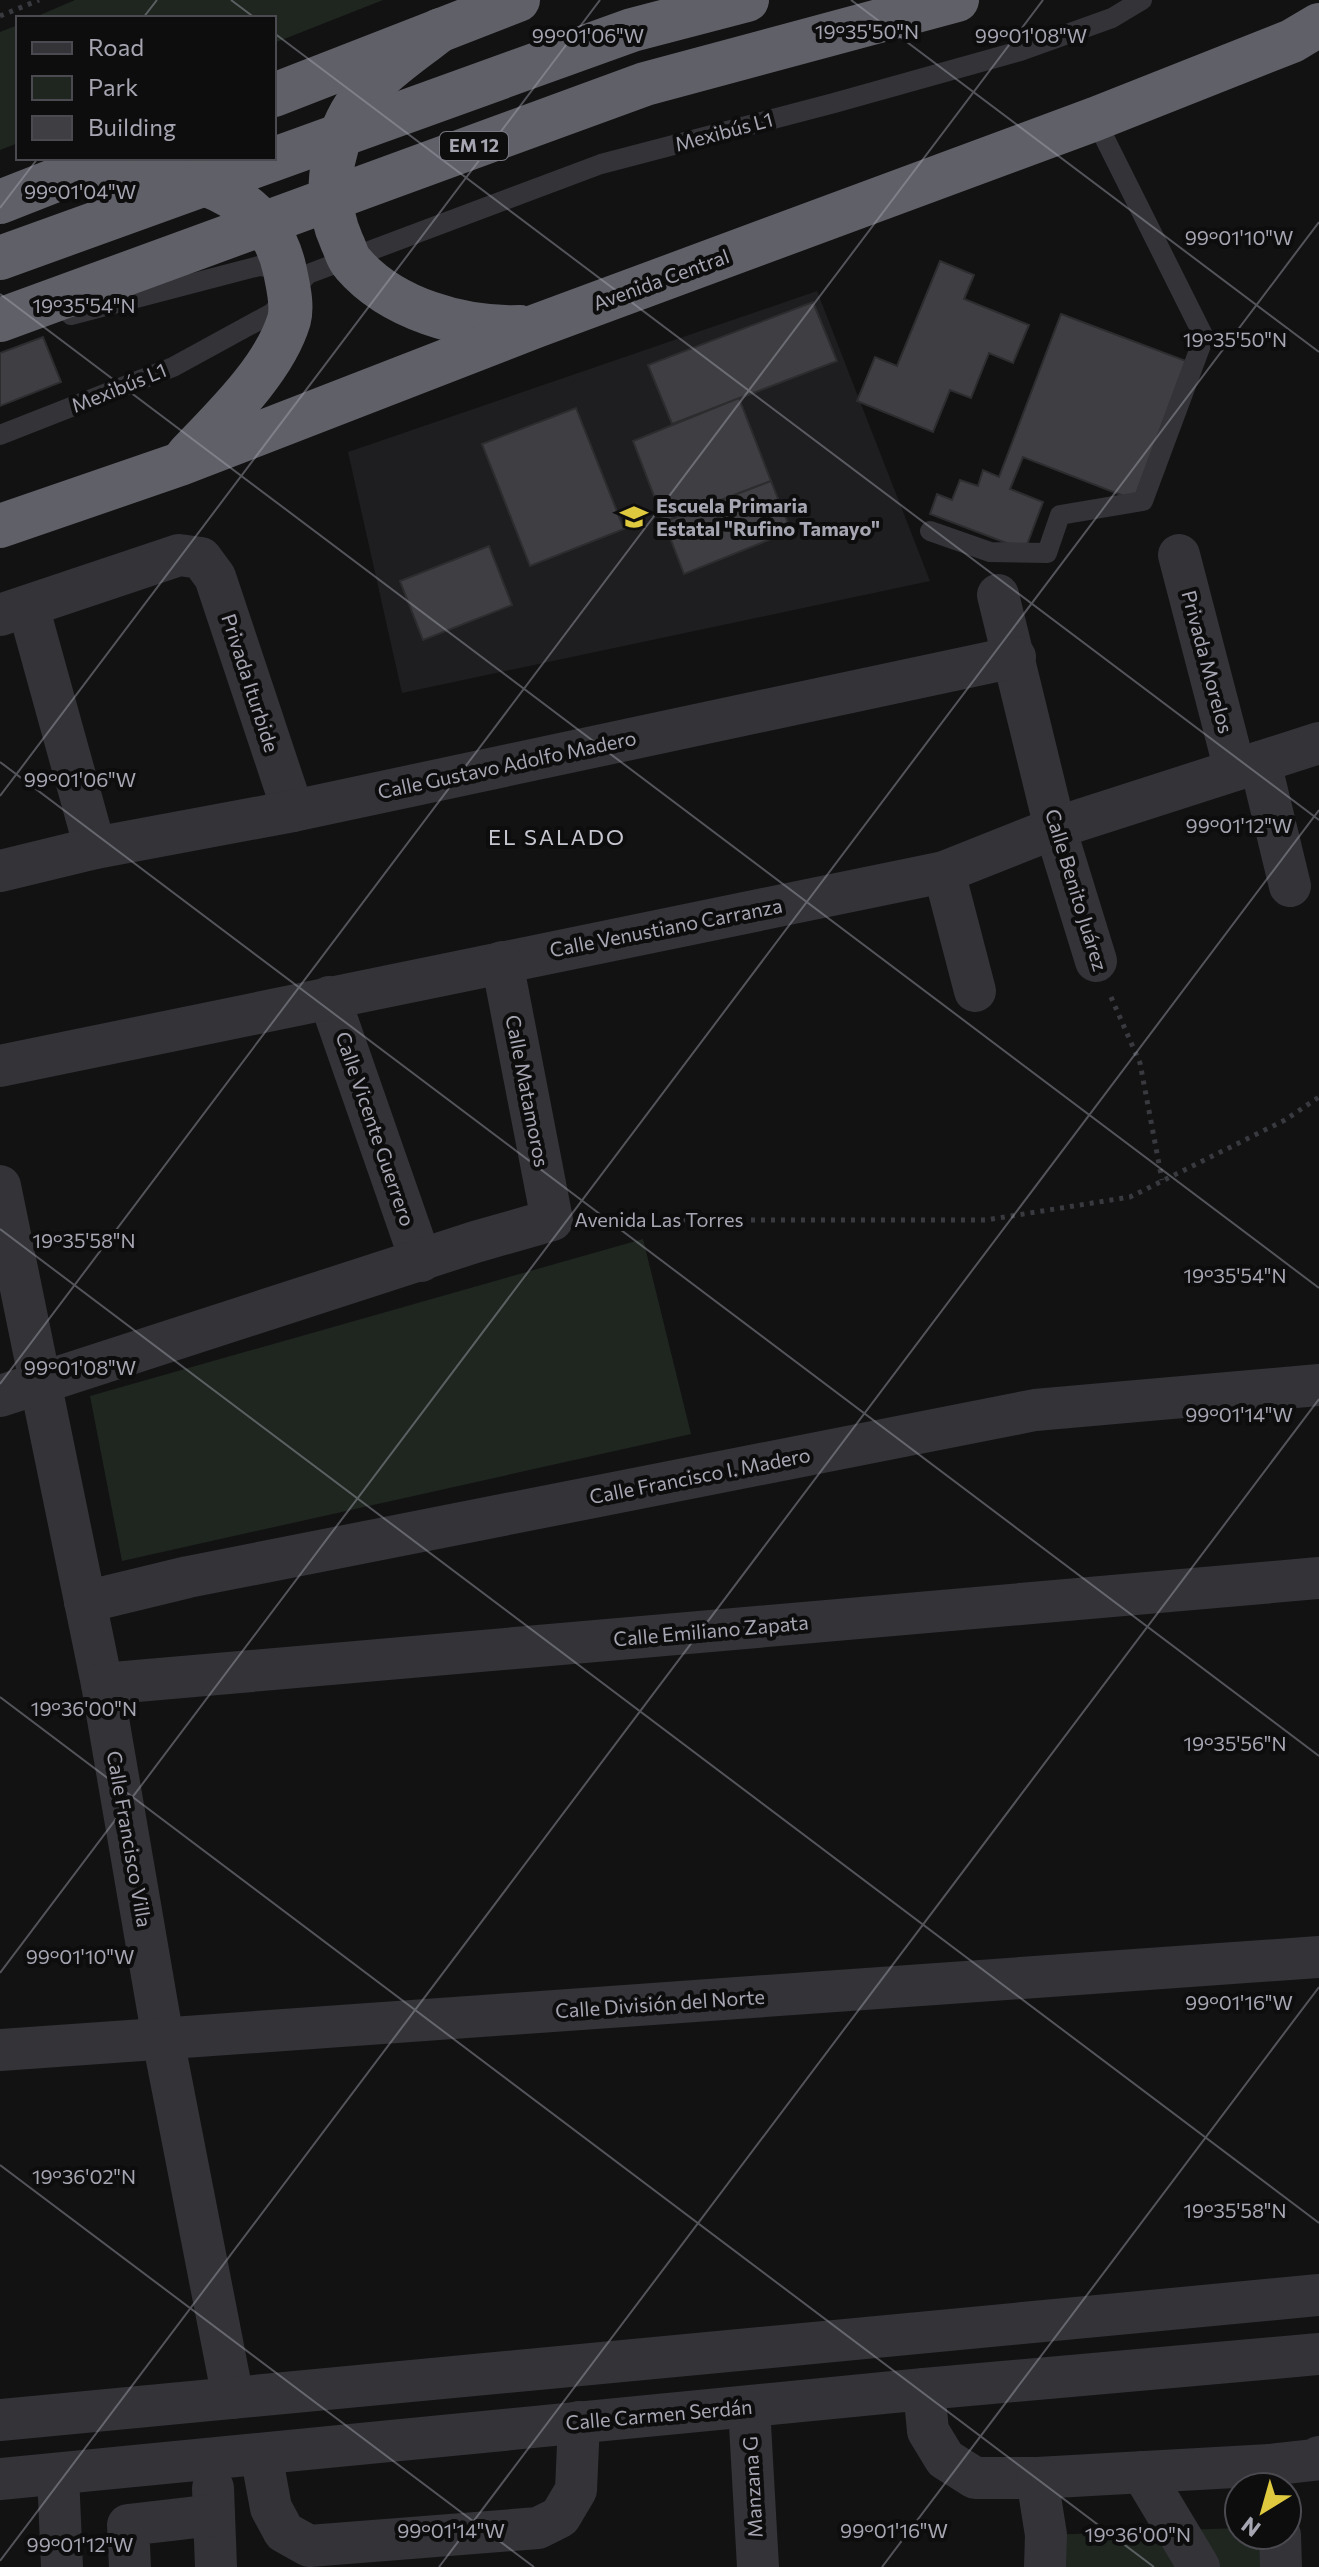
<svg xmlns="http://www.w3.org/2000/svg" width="1319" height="2567" font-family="Commissioner,sans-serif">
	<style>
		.built { fill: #1e1e20 }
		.green { fill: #1f2620 }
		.building { fill: #3f3f43; stroke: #2d2c2f; stroke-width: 2 }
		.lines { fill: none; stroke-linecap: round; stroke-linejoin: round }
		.path { stroke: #393a3f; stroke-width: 5; stroke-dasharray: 4 6; stroke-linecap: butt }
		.lane { stroke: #333338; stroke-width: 20 }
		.street { stroke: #333338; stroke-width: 42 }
		.highway { stroke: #606068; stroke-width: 44 }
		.ticks { fill: none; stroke: #a5a6b2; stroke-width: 2; stroke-opacity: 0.45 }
		.labels { text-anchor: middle; stroke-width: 8; stroke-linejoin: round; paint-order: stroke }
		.shield { fill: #0d0d0e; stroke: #777881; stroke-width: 2 }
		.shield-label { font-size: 18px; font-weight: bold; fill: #a5a6b2 }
		.street-label { font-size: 20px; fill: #a5a6b2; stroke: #0d0d0e }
		.poi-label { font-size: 20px; font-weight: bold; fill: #a5a6b2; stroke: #0d0d0e; text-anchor: start }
		.neighbourhood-label { font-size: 22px; letter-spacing: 2px; fill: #c5c6cf; stroke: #0d0d0e }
		.ticks-label { font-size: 20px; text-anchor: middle; fill: #a5a6b2; stroke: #0d0d0e; stroke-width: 8; stroke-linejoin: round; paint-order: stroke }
	</style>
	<rect width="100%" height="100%" fill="#121213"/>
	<path class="built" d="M817 291 930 581 402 693 348 452Z"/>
	<g class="green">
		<path d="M75 0H383L274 43V18H33Z"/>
		<path d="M18 25V143L0 150V32Z"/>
		<path d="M643 1239 691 1434 122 1561 90 1396Z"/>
		<path d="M1239 2528V2535H1280L1281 2567H1047L1046 2535Z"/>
	</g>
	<g class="building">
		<path d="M940 261 974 275 964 299 1029 325 1013 363 989 353 971 398 950 390 933 432 857 401 875 357 897 366Z"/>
		<path d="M813 302 837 361 672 424 648 365Z"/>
		<path d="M1061 314 1186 361 1134 500 1023 457 1010 489 1043 502 1025 550 930 514 937 494 952 500 960 480 978 486 983 470 999 477Z"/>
		<path d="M43 337 61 382 0 406V353Z"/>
		<path d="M739 398 771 481 664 522 633 441Z"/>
		<path d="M576 408 624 529 530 566 482 444Z"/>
		<path d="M771 481 791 531 684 574 664 522Z"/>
		<path d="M489 546 512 605 423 640 400 581Z"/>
	</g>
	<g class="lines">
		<g class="path">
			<path d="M0 16 39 0"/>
			<path d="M1111 997 1140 1063 1162 1180"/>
			<path d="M591 1220H986L1130 1197 1285 1120 1319 1097"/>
		</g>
		<g class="lane">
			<path d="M71 315 259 266 284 270"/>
			<path d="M0 435 173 367 272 313 308 274 601 164 834 103 1020 51 1112 18 1142 0"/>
			<path d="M930 531 990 552 1047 553 1060 515 1143 501 1204 337 1095 119"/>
		</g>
		<g class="street">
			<path d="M1179 555 1235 770"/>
			<path d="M998 595 1055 828 1096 961"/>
			<path d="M28 606 95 848"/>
			<path d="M0 615 179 555 201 558 215 577 293 811"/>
			<path d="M1260 762 1290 886"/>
			<path d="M0 871 95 848 293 811 1015 657"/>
			<path d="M944 872 975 991"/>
			<path d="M329 997 421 1261"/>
			<path d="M0 1066 944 872 1055 828 1319 743"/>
			<path d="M0 1186 102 1684 163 2039 233 2398"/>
			<path d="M0 1396 475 1242 552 1220 502 962"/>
			<path d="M85 1602 188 1577 1035 1410 1319 1385"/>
			<path d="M102 1684 1319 1578"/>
			<path d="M0 2050 1319 1957"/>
			<path d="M924 2389 928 2431 945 2459 975 2478H1037L1270 2465 1313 2460 1319 2457"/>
			<path d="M749 2407 758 2567"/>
			<path d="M0 2420 1319 2295"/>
			<path d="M261 2454 271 2508 284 2532 309 2546 538 2528 560 2517 576 2490 579 2422"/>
			<path d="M1142 2472 1199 2567"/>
			<path d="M58 2474 62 2567"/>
			<path d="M1037 2478 1046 2535 1045 2567"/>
			<path d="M0 2479 924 2389 1319 2354"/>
			<path d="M213 2488 216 2567"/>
			<path d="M1280 2535 1281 2567"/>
			<path d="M130 2567 128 2525 214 2515"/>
		</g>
		<g class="highway">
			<path d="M440 30C409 55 371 78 351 113 329 153 323 200 342 242 346 250 347 258 353 264 392 309 462 329 520 327"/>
			<path d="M274 95 518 0"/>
			<path d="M106 161C177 173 268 186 285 271 288 286 293 305 289 320 274 370 222 419 187 456"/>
			<path d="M0 202 112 158"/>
			<path d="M0 258 632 30 747 0"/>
			<path d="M0 320 645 84 957 0"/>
			<path d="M0 526 180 464 536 326 1095 119 1292 41 1319 25"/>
		</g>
	</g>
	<path class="ticks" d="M231 0 255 18M851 0 1319 352M143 18 157 0M274 33 1319 820M0 208 38 158M0 294 1319 1288M0 762 1319 1756M0 796 600 0M0 1229 1319 2223M0 1384 1043 0M0 1697 1154 2567M0 1973 1319 222M0 2165 534 2567M0 2561 1319 810M439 2567 1319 1399M882 2567 1319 1987"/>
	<defs>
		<g id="school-bare" transform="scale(2.16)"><path d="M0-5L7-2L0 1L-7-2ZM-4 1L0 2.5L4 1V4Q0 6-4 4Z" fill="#dfc93e" stroke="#0d0d0e" stroke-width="2.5" paint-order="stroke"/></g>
	</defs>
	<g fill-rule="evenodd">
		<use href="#school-bare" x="634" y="517"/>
	</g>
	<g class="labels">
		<rect class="shield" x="440" y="132" width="68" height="28" rx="6"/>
		<g class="shield-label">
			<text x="474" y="152">EM 12</text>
		</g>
		<g class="street-label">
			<text transform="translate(724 132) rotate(-15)" y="7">Mexibús L1</text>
			<text transform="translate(661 280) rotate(-20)" y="7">Avenida Central</text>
			<text transform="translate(119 388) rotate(-22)" y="7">Mexibús L1</text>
			<text transform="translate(1207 662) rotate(75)" y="7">Privada Morelos</text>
			<text transform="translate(250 683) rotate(72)" y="7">Privada Iturbide</text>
			<text transform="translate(507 765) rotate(-12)" y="7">Calle Gustavo Adolfo Madero</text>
			<text transform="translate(1076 890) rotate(73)" y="7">Calle Benito Juárez</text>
			<text transform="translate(666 928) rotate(-11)" y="7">Calle Venustiano Carranza</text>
			<text transform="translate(527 1091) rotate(79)" y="7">Calle Matamoros</text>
			<text transform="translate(375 1129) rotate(71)" y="7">Calle Vicente Guerrero</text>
			<text x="659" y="1227">Avenida Las Torres</text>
			<text transform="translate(700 1476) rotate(-11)" y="7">Calle Francisco I. Madero</text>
			<text transform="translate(711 1631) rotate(-5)" y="7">Calle Emiliano Zapata</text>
			<text transform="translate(129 1839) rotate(80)" y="7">Calle Francisco Villa</text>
			<text transform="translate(660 2004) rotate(-4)" y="7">Calle División del Norte</text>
			<text transform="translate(659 2415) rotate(-5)" y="7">Calle Carmen Serdán</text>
			<text transform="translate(753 2487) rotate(-93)" y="7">Manzana G</text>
		</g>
		<g class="poi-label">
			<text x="656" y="513">Escuela Primaria<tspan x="656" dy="23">Estatal "Rufino Tamayo"</tspan></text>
		</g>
		<g class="neighbourhood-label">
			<text x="557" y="845">EL SALADO</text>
		</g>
	</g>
	<g class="ticks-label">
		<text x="867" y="39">19°35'50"N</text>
		<text x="588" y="43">99°01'06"W</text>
		<text x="1031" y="43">99°01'08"W</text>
		<text x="80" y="199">99°01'04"W</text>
		<text x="1239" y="245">99°01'10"W</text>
		<text x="84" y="313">19°35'54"N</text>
		<text x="1235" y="347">19°35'50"N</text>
		<text x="80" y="787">99°01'06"W</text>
		<text x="1239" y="833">99°01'12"W</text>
		<text x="84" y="1248">19°35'58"N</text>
		<text x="1235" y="1283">19°35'54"N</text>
		<text x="80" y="1375">99°01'08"W</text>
		<text x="1239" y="1422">99°01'14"W</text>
		<text x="84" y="1716">19°36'00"N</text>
		<text x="1235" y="1751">19°35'56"N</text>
		<text x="80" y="1964">99°01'10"W</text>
		<text x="1239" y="2010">99°01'16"W</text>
		<text x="84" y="2184">19°36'02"N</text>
		<text x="1235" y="2218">19°35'58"N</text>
		<text x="451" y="2538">99°01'14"W</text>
		<text x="894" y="2538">99°01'16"W</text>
		<text x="1138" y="2542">19°36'00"N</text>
		<text x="80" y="2552">99°01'12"W</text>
	</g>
	<rect x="16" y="16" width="260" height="144" fill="#0d0d0e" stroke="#4a4a50" stroke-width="2"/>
	<rect x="32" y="42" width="40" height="12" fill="#333338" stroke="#4a4a50" stroke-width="2"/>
	<text x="88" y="56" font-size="24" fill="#a5a6b2">Road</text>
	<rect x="32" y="76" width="40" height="24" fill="#1f2620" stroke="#4a4a50" stroke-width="2"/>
	<text x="88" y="96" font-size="24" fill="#a5a6b2">Park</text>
	<rect x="32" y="116" width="40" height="24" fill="#3f3f43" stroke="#4a4a50" stroke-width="2"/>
	<text x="88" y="136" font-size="24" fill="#a5a6b2">Building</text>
	<g transform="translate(1263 2511) rotate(217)"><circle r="38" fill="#0d0d0e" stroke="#4a4a50" stroke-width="2"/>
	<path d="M0-6L14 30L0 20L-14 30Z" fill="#dfc93e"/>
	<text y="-12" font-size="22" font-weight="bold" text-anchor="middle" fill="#a5a6b2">N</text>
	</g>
</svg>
